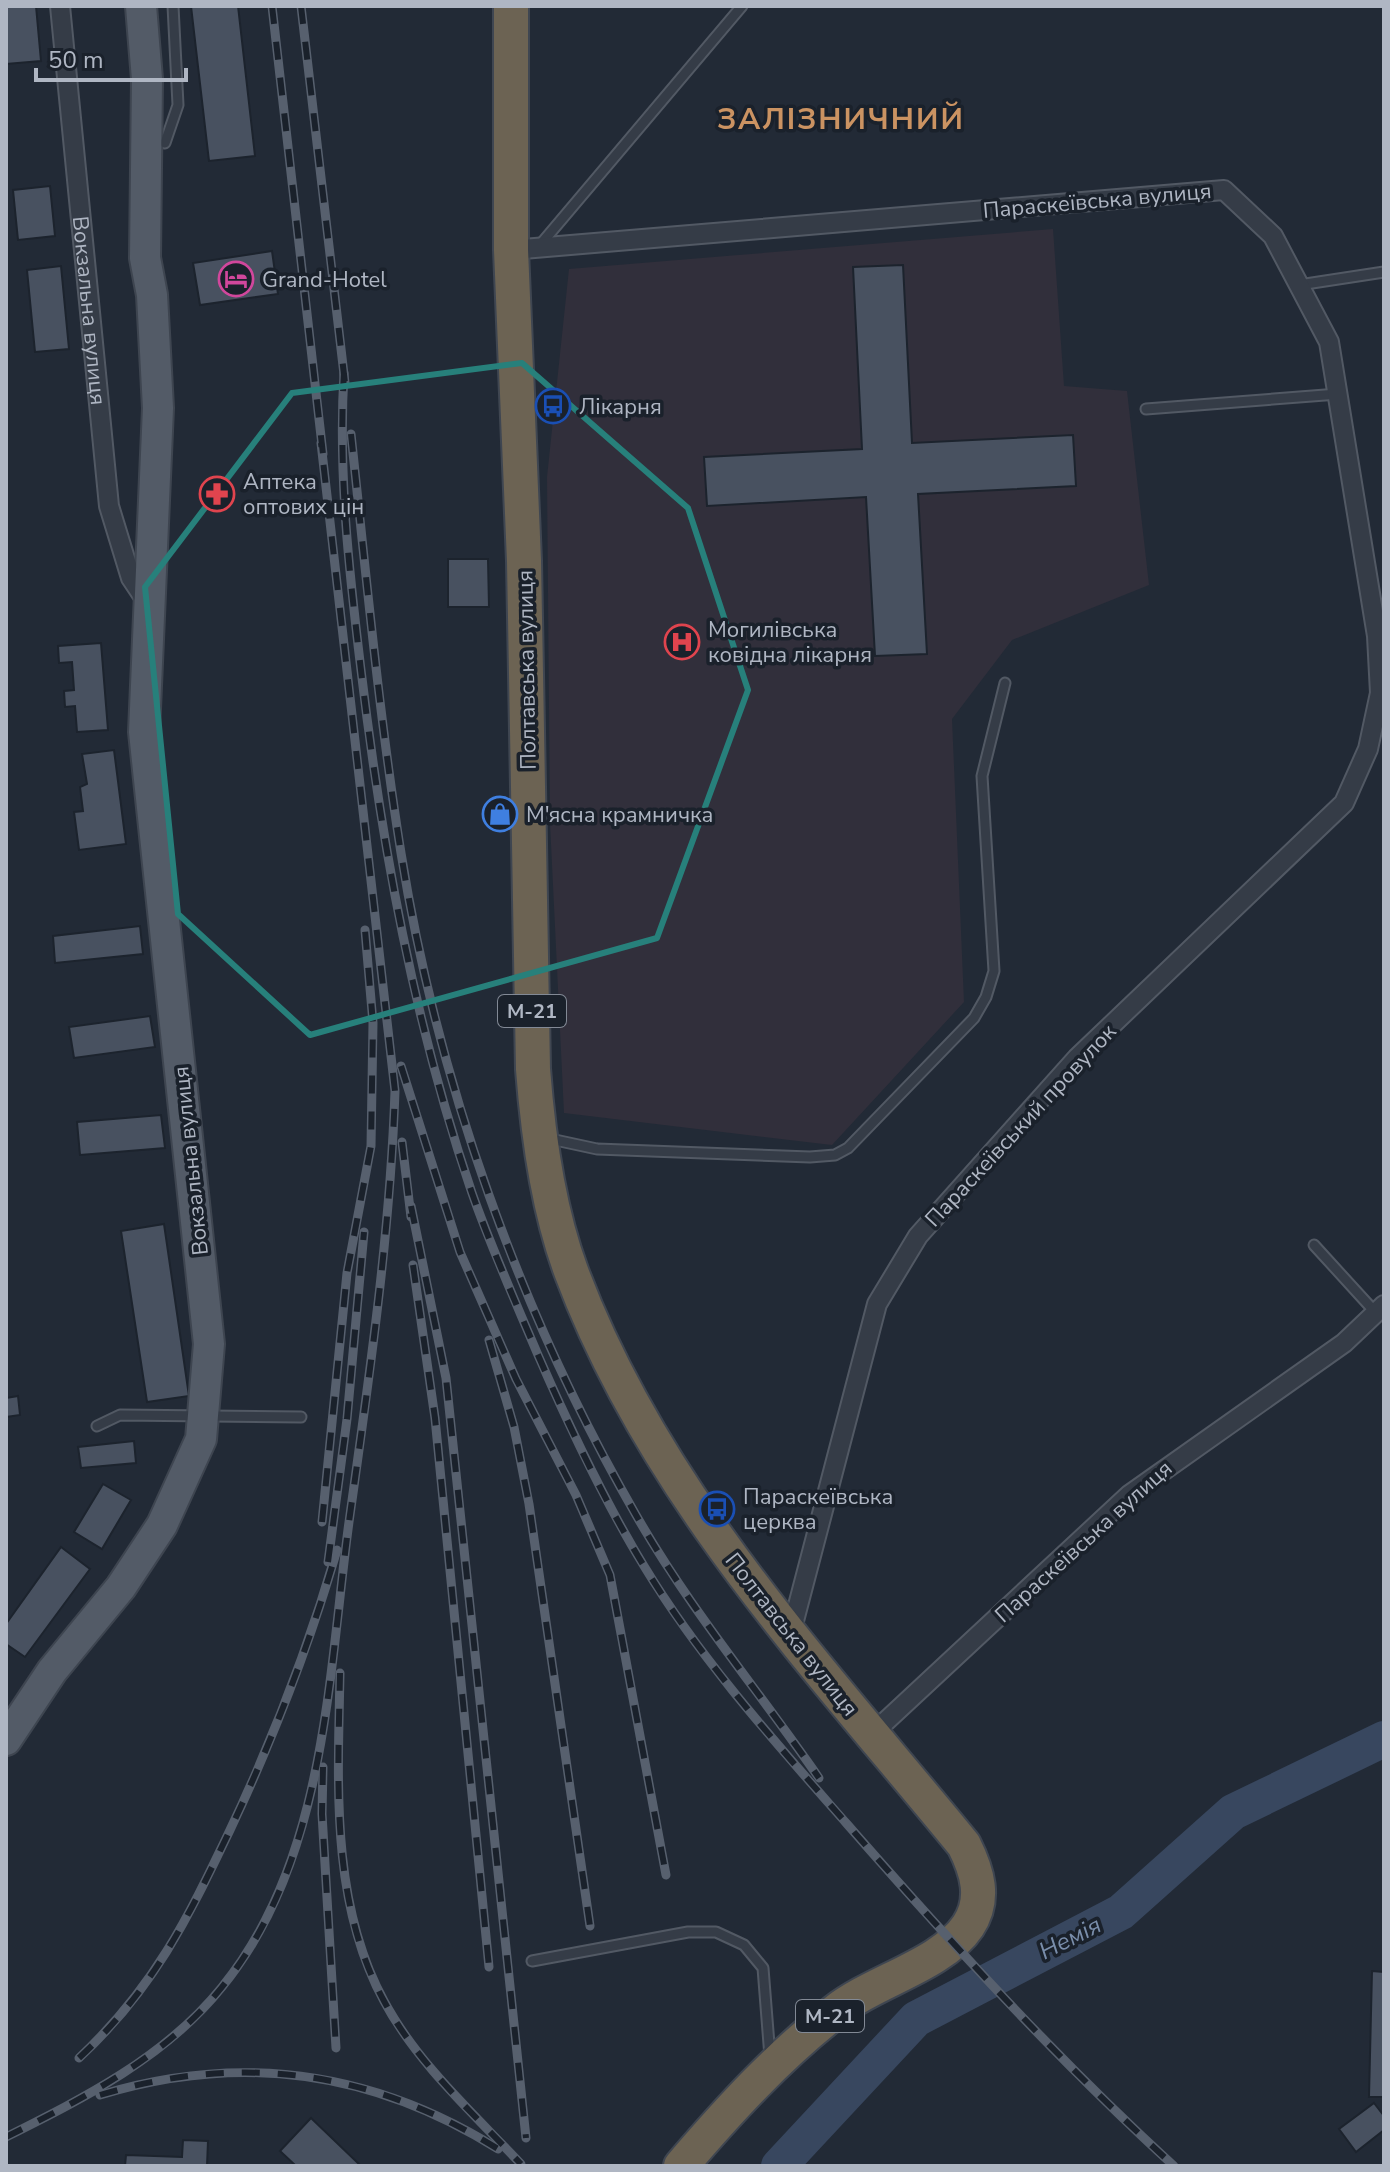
<svg xmlns="http://www.w3.org/2000/svg" width="1390" height="2172" font-family="'Nunito Sans',sans-serif">
	<style>
		.medical { fill: #312f3b }
		.lines { fill: none; stroke-linecap: round; stroke-linejoin: round }
		.river { stroke: #38475f; stroke-width: 36 }
		.building { fill: #485160; stroke: #1c232d; stroke-width: 2 }
		.lane-casing { stroke: #525964; stroke-width: 13 }
		.street-casing { stroke: #525964; stroke-width: 22 }
		.primary-casing { stroke: #3e4550; stroke-width: 34 }
		.highway-casing { stroke: #3f4651; stroke-width: 38 }
		.lane { stroke: #353c47; stroke-width: 9 }
		.street { stroke: #353c47; stroke-width: 18 }
		.primary { stroke: #535b67; stroke-width: 30 }
		.highway { stroke: #6c6353; stroke-width: 34 }
		.rail-casing { stroke: #57606e; stroke-width: 9 }
		.rail { stroke: #1a212b; stroke-width: 6; stroke-dasharray: 18; stroke-linecap: butt }
		.marked { fill: none; stroke: #27807b; stroke-width: 6; stroke-linejoin: round }
		.labels { text-anchor: middle; stroke-width: 7; stroke-linejoin: round; paint-order: stroke }
		.shield { fill: #1a212b; stroke: #828995; stroke-width: 2 }
		.shield-label { font-size: 20px; font-weight: bold; fill: #afb6c3 }
		.street-label { font-size: 22px; fill: #afb6c3; stroke: #1a212b }
		.poi-label { font-size: 22px; fill: #afb6c3; stroke: #1a212b; text-anchor: start }
		.water-label { font-size: 24px; font-style: italic; fill: #798daa; stroke: #1a212b }
		.district-label { font-size: 30px; font-weight: bold; letter-spacing: 2px; fill: #cb9362; stroke: #1a212b }
	</style>
	<rect width="100%" height="100%" fill="#222a36"/>
	<path class="medical" d="M1053 229 1064 386 1127 391 1149 585 1012 640 952 719 964 1002 832 1145 564 1113 550 823 547 477 569 269Z"/>
	<g class="lines">
		<path class="river" d="M779 2166 916 2019 1121 1912 1233 1812 1384 1739"/>
	</g>
	<g class="building">
		<path d="M6 6H36L41 61 6 64Z"/>
		<path d="M191 6H238L255 156 209 161Z"/>
		<path d="M50 186 55 236 18 240 13 190Z"/>
		<path d="M272 251 278 294 200 305 193 263Z"/>
		<path d="M903 265 912 443 1073 435 1076 486 918 494 927 654 875 656 866 497 707 506 704 457 862 449 853 267Z"/>
		<path d="M61 266 69 349 35 352 27 270Z"/>
		<path d="M448 559H488L489 607H448Z"/>
		<path d="M101 643 108 730 77 732 75 706 65 707 64 691 74 690 72 662 59 663 58 646Z"/>
		<path d="M114 750 126 844 79 850 74 812 83 811 80 787 87 784 82 754Z"/>
		<path d="M140 926 143 954 55 963 53 936Z"/>
		<path d="M150 1016 155 1047 74 1058 69 1027Z"/>
		<path d="M161 1115 165 1148 80 1155 77 1122Z"/>
		<path d="M164 1224 189 1396 147 1402 121 1231Z"/>
		<path d="M18 1396 20 1415 6 1417V1398Z"/>
		<path d="M134 1441 136 1463 81 1468 78 1447Z"/>
		<path d="M103 1484 131 1500 102 1549 74 1532Z"/>
		<path d="M61 1547 90 1569 25 1657 6 1644V1624Z"/>
		<path d="M1372 1971 1384 1972V2097H1369Z"/>
		<path d="M1374 2103 1384 2116V2130L1356 2152 1339 2129Z"/>
		<path d="M311 2118 361 2166H296L280 2151Z"/>
		<path d="M183 2140 208 2141 207 2166H125L126 2155 182 2157Z"/>
	</g>
	<g class="lines">
		<g class="lane-casing">
			<g id="lane">
				<path d="M165 143 178 105 173 6"/>
				<path d="M540 245 742 6"/>
				<path d="M1299 285 1384 272"/>
				<path d="M1146 409 1338 394"/>
				<path d="M546 1138 597 1149 810 1157 835 1155 848 1148 974 1018 986 997 994 971 982 776 1005 683"/>
				<path d="M1314 1245 1376 1313"/>
				<path d="M97 1426 120 1415 301 1417"/>
				<path d="M532 1961 688 1932H716L744 1945 763 1968 770 2057"/>
			</g>
		</g>
		<g class="street-casing">
			<g id="street">
				<path id="s1" d="M60 6 109 506 131 578 147 602"/>
				<path d="M511 250 1224 190 1273 236 1329 342 1377 636 1380 693 1368 749 1344 803 1077 1058 918 1236 877 1304 790 1636"/>
				<path d="M871 1735 1129 1495 1344 1343 1384 1305"/>
			</g>
		</g>
		<g class="primary-casing">
			<path id="primary" d="M6 1740 52 1671 121 1587 162 1525 201 1439 209 1344 144 732 158 408 152 295 145 258 147 79 141 6"/>
		</g>
		<g class="highway-casing">
			<path id="highway" d="M511 6V250L524 561 533 1069C538 1135 548 1209 571 1271 653 1492 818 1666 964 1845 977 1871 986 1899 968 1926 942 1965 874 1981 836 2011 778 2056 728 2111 681 2166"/>
		</g>
		<use href="#lane" class="lane"/>
		<use href="#street" class="street"/>
		<use href="#primary" class="primary"/>
		<use href="#highway" class="highway"/>
		<g class="rail-casing">
			<g id="rail">
				<path d="M272 6 323 454"/>
				<path d="M301 6 345 383"/>
				<path d="M344 373C338 473 349 571 361 670 382 847 414 1023 472 1193 491 1247 515 1301 538 1355 569 1426 603 1499 644 1566 701 1660 775 1742 847 1824 951 1943 1058 2060 1174 2166"/>
				<path d="M351 434C366 574 379 715 401 853 438 1084 520 1313 636 1515 689 1608 758 1690 819 1778"/>
				<path d="M401 1066 460 1252 516 1379 576 1495 610 1575 666 1875"/>
				<path d="M402 1142 411 1217"/>
				<path d="M411 1206 446 1378 526 2138"/>
				<path d="M413 1265 435 1418 489 1967"/>
				<path d="M489 1340 514 1427 529 1504 590 1926"/>
				<path d="M322 1522 347 1273 371 1146 373 1023 365 930"/>
				<path d="M328 1562 347 1419 364 1232"/>
				<path d="M340 1673C338 1783 330 1902 384 2001 417 2063 473 2113 521 2164"/>
				<path d="M323 1767 322 1814 336 2048"/>
				<path d="M79 2058C154 1988 187 1920 230 1830 273 1739 309 1646 337 1550"/>
				<path d="M100 2095C242 2052 373 2071 498 2149"/>
				<path d="M6 2137C84 2098 166 2057 222 1987 326 1860 328 1677 349 1522 369 1378 390 1236 395 1091L321 443"/>
			</g>
		</g>
		<use href="#rail" class="rail"/>
	</g>
	<path class="marked" d="M522 363 688 508 748 690 657 938 310 1035 178 914 145 587 292 393Z"/>
	<defs>
		<g id="hotel-ring" transform="scale(1.8)"><circle r="9.5" fill="#1a212b" stroke="#d1479c" stroke-width="1.5"/><path d="M-6-4.5h1.5V1H6V5H4.5V3h-9V5H-6ZM-4 0a1.8 1.8 0 1 1 3.6 0ZM.5 0V-2.5h3Q6-2.5 6 0Z" fill="#d1479c"/></g>
		<g id="bus-ring" transform="scale(1.8)"><circle r="9.5" fill="#1a212b" stroke="#1a4fb4" stroke-width="1.5"/><path d="M-5-6H5V4H4V6H2V4H-2V6H-4V4H-5ZM-3.5-4V0h7V-4ZM-3.5 1.2v1.5H-2V1.2ZM2 1.2v1.5H3.5V1.2Z" fill="#1a4fb4"/></g>
		<g id="pharmacy-ring" transform="scale(1.8)"><circle r="9.5" fill="#1a212b" stroke="#e0444e" stroke-width="1.5"/><path d="M-2-6h4v4h4v4h-4v4h-4v-4h-4v-4h4Z" fill="#e0444e"/></g>
		<g id="hospital-ring" transform="scale(1.8)"><circle r="9.5" fill="#1a212b" stroke="#e0444e" stroke-width="1.5"/><path d="M-5-5h3v3.5h4V-5h3V5h-3V1.5h-4V5h-3Z" fill="#e0444e"/></g>
		<g id="shop-ring" transform="scale(1.8)"><circle r="9.5" fill="#1a212b" stroke="#3f7fe0" stroke-width="1.5"/><path d="M-5-2.5h2.3a2.7 3.5 0 0 1 5.4 0H5L5.5 6h-11ZM-1.5-2.5h3a1.5 2.3 0 0 0-3 0Z" fill="#3f7fe0"/></g>
	</defs>
	<g fill-rule="evenodd">
		<use href="#hotel-ring" x="236" y="279"/>
		<use href="#bus-ring" x="553" y="406"/>
		<use href="#pharmacy-ring" x="217" y="494"/>
		<use href="#hospital-ring" x="682" y="642"/>
		<use href="#shop-ring" x="500" y="814"/>
		<use href="#bus-ring" x="717" y="1509"/>
	</g>
	<g class="labels">
		<g class="shield">
			<rect x="498" y="995" width="68" height="32" rx="6"/>
			<rect x="796" y="2000" width="68" height="32" rx="6"/>
		</g>
		<g class="shield-label">
			<text x="532" y="1018">М-21</text>
			<text x="830" y="2023">М-21</text>
		</g>
		<g class="street-label">
			<text transform="translate(1097 200) rotate(-5)" y="8">Параскеївська вулиця</text>
			<text dy="8" stroke="none"><textPath href="#s1" startOffset="306">Вокзальна вулиця</textPath></text>
			<text transform="translate(526 670) rotate(-91)" y="8">Полтавська вулиця</text>
			<text transform="translate(1020 1125) rotate(-47)" y="8">Параскеївський провулок</text>
			<text transform="translate(190 1161) rotate(-96)" y="8">Вокзальна вулиця</text>
			<text transform="translate(1083 1541) rotate(-42)" y="8">Параскеївська вулиця</text>
			<text transform="translate(792 1634) rotate(52)" y="8">Полтавська вулиця</text>
		</g>
		<g class="poi-label">
			<text x="262" y="287">Grand-Hotel</text>
			<text x="579" y="414">Лікарня</text>
			<text x="243" y="489">Аптека<tspan x="243" dy="25">оптових цін</tspan></text>
			<text x="708" y="637">Могилівська<tspan x="708" dy="25">ковідна лікарня</tspan></text>
			<text x="526" y="822">М'ясна крамничка</text>
			<text x="743" y="1504">Параскеївська<tspan x="743" dy="25">церква</tspan></text>
		</g>
		<g class="water-label">
			<text transform="translate(1070 1938) rotate(-27)" y="8">Немія</text>
		</g>
		<g class="district-label">
			<text x="841" y="129">ЗАЛІЗНИЧНИЙ</text>
		</g>
	</g>
	<rect width="1390" height="2172" fill="none" stroke="#afb6c3" stroke-width="16"/>
	<path d="M36 68v12h150v-12" fill="none" stroke="#afb6c3" stroke-width="4"/>
	<text x="48" y="68" font-size="24" fill="#afb6c3" stroke="#1a212b" stroke-width="6" paint-order="stroke">50 m</text>
</svg>
